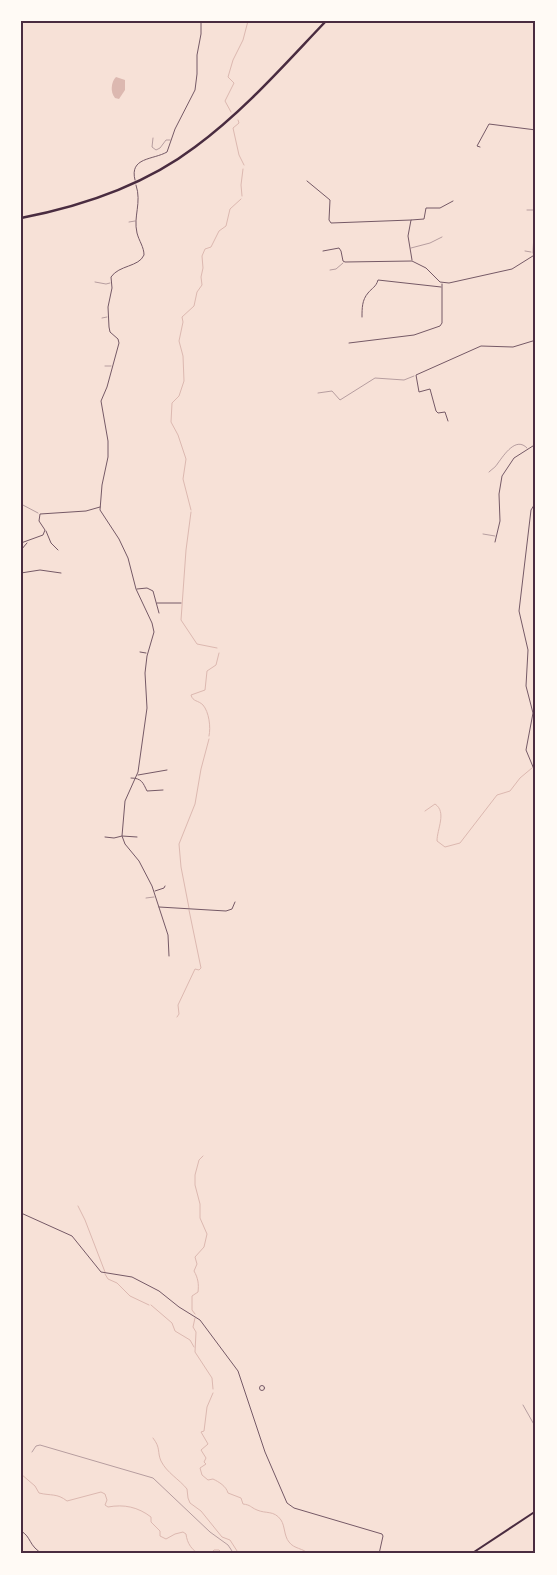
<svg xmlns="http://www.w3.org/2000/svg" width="557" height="1575" font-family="'DejaVu Sans',sans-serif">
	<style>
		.water { fill: #dcb8b0 }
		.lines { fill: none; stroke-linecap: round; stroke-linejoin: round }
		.stream { stroke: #dcb8b0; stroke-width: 1 }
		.service { stroke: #755966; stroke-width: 0.5 }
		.minor { stroke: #755966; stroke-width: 1 }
		.secondary { stroke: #4a2c40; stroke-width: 2 }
		.trunk { stroke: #4a2c40; stroke-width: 2.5 }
		.neatline { fill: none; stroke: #4a2c40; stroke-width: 2 }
	</style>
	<rect width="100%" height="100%" fill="#f7e1d7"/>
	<path class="water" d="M116 77 125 80V90L119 99 115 98C110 92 111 82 116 77Z"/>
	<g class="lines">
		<g class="stream">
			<path d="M231 112 225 101 234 83 228 77 233 60 243 40 248 21"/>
			<path d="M238 120 239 123 233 128 239 155 244 165"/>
			<path d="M242 196 241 185 243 169"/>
			<path d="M191 510 183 479 186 459 178 435 171 422 172 403 179 396 184 381 183 356 179 341 183 322 182 317 194 306 197 292 202 285 201 277 203 268 202 256 205 249 211 247 219 231 226 226 230 209 241 199"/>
			<path d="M191 512 186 550 181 620 197 644 217 648"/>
			<path d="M209 736C211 727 209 712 203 705 198 700 193 702 191 695L205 690 207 671 216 665 219 653"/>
			<path d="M533 766 536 765"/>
			<path d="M425 811 435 804C447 812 437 829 437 841L445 847 460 843 497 795 510 791 520 778 532 768"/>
			<path d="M189 908 181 867 179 844 195 804 201 769 209 739"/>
			<path d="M177 1017 179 1014 178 1005 195 969 199 970 201 968 189 910"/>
			<path d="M78 1206 85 1220 105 1272"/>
			<path d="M105 1274 108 1279 117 1283 130 1296 149 1305"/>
			<path d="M151 1305 172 1323 175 1331 190 1340 194 1347"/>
			<path d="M195 1314 192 1310V1296L198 1292C199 1284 198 1278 194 1271L197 1264 195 1257 204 1247 207 1234 200 1218V1204L195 1185V1175L199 1160 203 1156"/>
			<path d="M195 1318 193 1327 196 1332 195 1352 212 1378 213 1389"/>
			<path d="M213 1393 207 1407 204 1431 201 1432 208 1444 201 1450 206 1458 204 1462 206 1464 200 1468 202 1475 208 1480 213 1479C219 1482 226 1486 228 1493L241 1498 243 1504C251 1505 250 1507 257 1510 266 1514 274 1510 281 1520 285 1526 284 1536 289 1542 294 1549 303 1548 309 1554"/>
			<path d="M153 1438C161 1448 157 1452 161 1461 167 1473 179 1479 187 1489L188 1498 190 1503 201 1511 222 1537 230 1540 239 1554"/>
			<path d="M21 1474 35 1486 39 1493C51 1496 57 1493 67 1501L101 1492 105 1494 107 1500 105 1505 108 1507C124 1504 138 1507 151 1517V1522L160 1531V1536L166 1539 175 1534 183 1532 186 1534C187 1543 192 1551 200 1554"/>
			<path d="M210 1554 214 1550H219L223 1554"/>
		</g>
		<g class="service">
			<path d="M153 138 152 147 156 150 160 148 166 140H170"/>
			<path d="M527 210H534L535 212 533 253"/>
			<path d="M129 222 135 221"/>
			<path d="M411 248 430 243 442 237"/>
			<path d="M525 251 531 252"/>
			<path d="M330 270 336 269 343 263"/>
			<path d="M95 282 106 284 110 283"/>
			<path d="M102 318 107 317"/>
			<path d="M105 366H111"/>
			<path d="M318 393 332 391 340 400 375 378 404 380 414 376"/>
			<path d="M489 472C492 469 496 467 498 463 504 455 516 436 527 448"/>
			<path d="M21 504 38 513"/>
			<path d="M483 534 495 536"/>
			<path d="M146 898 154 897"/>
			<path d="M523 1405 536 1428"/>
			<path d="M32 1452 36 1446 40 1445 153 1478 210 1532 228 1545 234 1554"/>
		</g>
		<g class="minor">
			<path d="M480 147 477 146 489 124 536 130"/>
			<path d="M135 180C129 157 153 160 167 152L175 129 195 90 197 74V55L201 34V21"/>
			<path d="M307 181 330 200 329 220 331 223 411 220"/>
			<path d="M136 185C142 203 133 216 137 233 139 241 144 247 144 255 139 267 119 265 111 277L112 288 108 307 109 327 110 332 118 339 119 343 107 387 101 401 108 441V457L102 485 100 510 119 539 128 558 136 589 152 623 154 632 147 656 145 673 147 708 138 772 125 801 122 836 125 844 139 861 152 886 168 935 169 956"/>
			<path d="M323 251 339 248 341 251 343 261 345 262 412 261 426 268 440 282 449 283 512 269 536 254"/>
			<path d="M412 260 408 236 411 220 424 219 426 208H440L453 201"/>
			<path d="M362 317C362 308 362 300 368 293 372 288 376 287 378 280L441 287"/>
			<path d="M349 343 414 335 440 326 442 323V284"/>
			<path d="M448 421 445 412 438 413 436 411 430 389 419 392 416 375 481 346 513 347 536 340"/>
			<path d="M536 502 531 510 519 611 528 650 526 686 533 713 526 750 536 774"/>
			<path d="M46 531 51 543 58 550"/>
			<path d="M495 542 500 521 499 494 502 476 514 458 536 444"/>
			<path d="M21 543 43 535 45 530 39 521 40 514 86 511 100 507"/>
			<path d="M21 550 27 543"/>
			<path d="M21 573 40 570 61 573"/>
			<path d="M137 589 147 588 153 591 159 613"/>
			<path d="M157 603H181"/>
			<path d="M140 652 146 653"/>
			<path d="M138 775 167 770"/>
			<path d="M131 778C142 778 143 783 147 791L163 790"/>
			<path d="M105 837 114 838 122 836 137 837"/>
			<path d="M155 891 164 888 165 886"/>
			<path d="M159 907 226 911 232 909 235 902"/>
			<path d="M21 1213 72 1236 101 1272 132 1277 159 1291 179 1307 200 1320 238 1371 265 1452 287 1503 294 1508 382 1534 383 1536 379 1554"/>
			<path d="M21 1311 22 1316"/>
			<circle cx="262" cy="1388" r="2.5"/>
			<path d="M21 1531C32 1537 28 1546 43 1554"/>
		</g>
		<path class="secondary" d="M471 1554 536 1511"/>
		<path class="trunk" d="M21 218C83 206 145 185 195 147 244 111 284 65 326 21"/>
	</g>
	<rect width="557" height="1575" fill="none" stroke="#fffaf5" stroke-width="45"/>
	<rect x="22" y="22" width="512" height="1530" class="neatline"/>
</svg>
